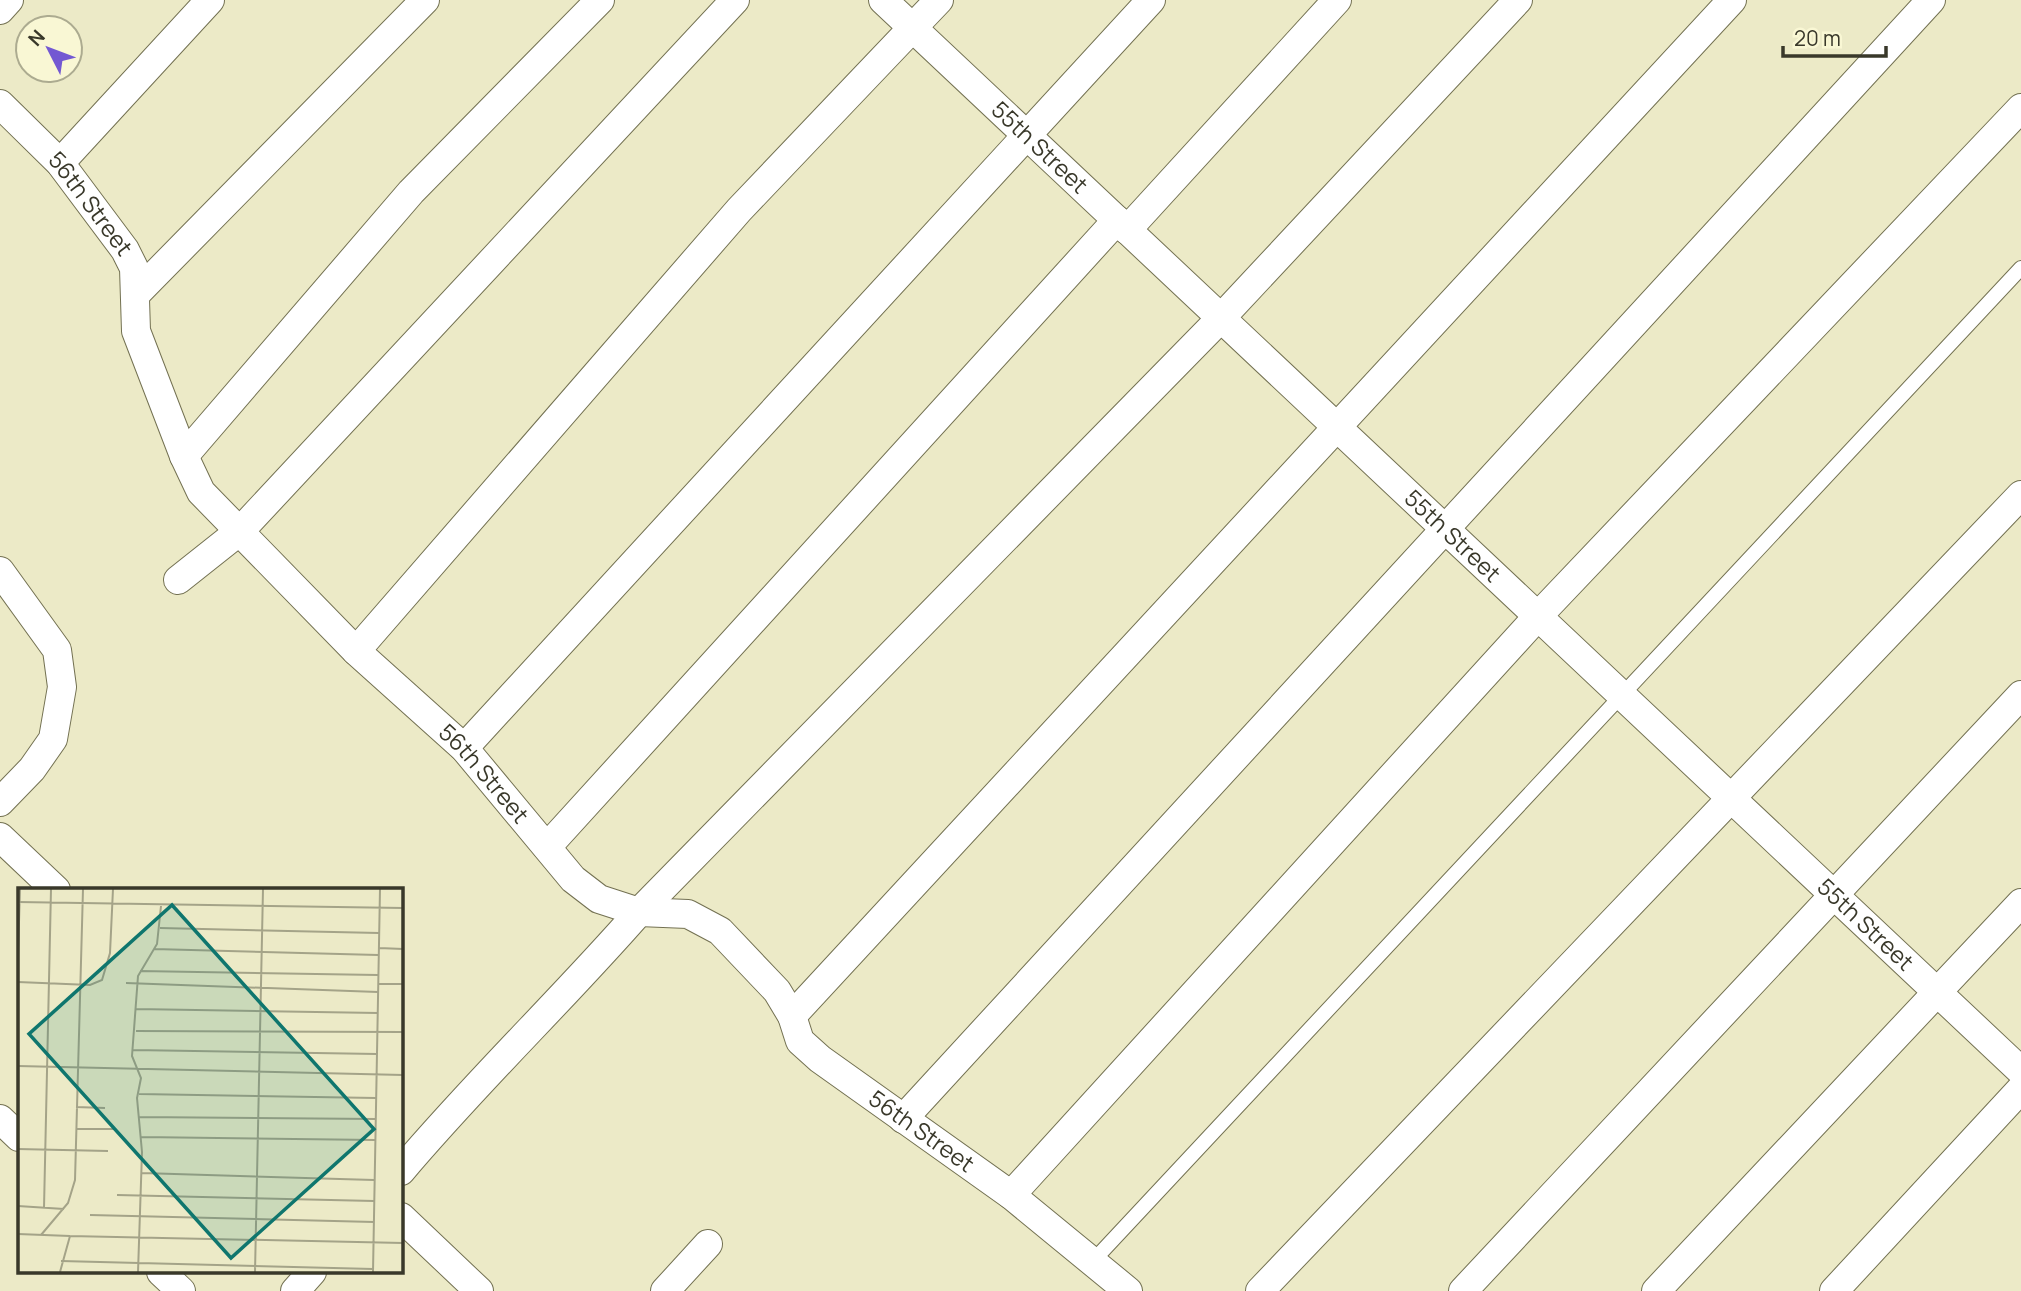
<svg xmlns="http://www.w3.org/2000/svg" width="2021" height="1291" font-family="Manrope,sans-serif">
	<style>
		.lines { fill: none; stroke-linecap: round; stroke-linejoin: round }
		.service-casing { stroke: #737152; stroke-width: 16 }
		.minor-casing { stroke: #737152; stroke-width: 30 }
		.service { stroke: #fff; stroke-width: 14 }
		.minor { stroke: #fff; stroke-width: 28 }
		.labels { text-anchor: middle; stroke-width: 5; stroke-linejoin: round; paint-order: stroke }
		.street-label { font-size: 23px; fill: #39382a; stroke: #f9f7d4 }
		.inset-road { fill: none; stroke: #a4a388; stroke-width: 2 }
		.view { fill: #0f766e; fill-opacity: 0.15; stroke: #0f766e; stroke-width: 3.5 }
		.inset-edge { fill: none; stroke: #39382a; stroke-width: 3.5 }
	</style>
	<rect width="100%" height="100%" fill="#eceac7"/>
	<g class="lines">
		<g class="service-casing">
			<path id="service" d="M1094 1260 2021 268"/>
		</g>
		<g class="minor-casing">
			<g id="minor">
				<path id="s1" d="M883 0 2021 1071"/>
				<path d="M0 10 9 0"/>
				<path id="s2" d="M0 104 60 163 125 250 134 268 136 331 184 456 201 492 356 651 464 748 573 879 599 899 639 912 688 914 720 931 777 991 792 1016 800 1041 820 1059 1011 1195 1128 1291"/>
				<path d="M60 163 210 0"/>
				<path d="M137 293 425 0"/>
				<path d="M184 456 411 192 600 0"/>
				<path d="M0 571 57 650 62 687 53 739 32 769 0 802"/>
				<path d="M178 580 241 530 735 0"/>
				<path d="M356 651 739 210 939 0"/>
				<path d="M464 748 1151 0"/>
				<path d="M0 837 56 890"/>
				<path d="M547 847 1117 220 1127 230 1337 0"/>
				<path d="M792 1016 1732 0"/>
				<path d="M0 1119 19 1137"/>
				<path d="M903 1119 1931 0"/>
				<path d="M401 1171C477 1081 562 1000 639 912L1221 318 1518 0"/>
				<path d="M1011 1195 1538 616 2021 108"/>
				<path d="M401 1217 479 1291"/>
				<path d="M161 1272 181 1291"/>
				<path d="M295 1291 312 1272"/>
				<path d="M665 1291 708 1244"/>
				<path d="M1260 1291 2021 495"/>
				<path d="M1463 1291 2021 695"/>
				<path d="M1656 1291 2021 903"/>
				<path d="M1834 1291 2021 1089"/>
			</g>
		</g>
		<use href="#service" class="service"/>
		<use href="#minor" class="minor"/>
	</g>
	<g class="labels">
		<g class="street-label">
			<text dy="8" stroke="none"><textPath href="#s1" startOffset="215">55th Street</textPath></text>
			<text dy="8" stroke="none"><textPath href="#s2" startOffset="135">56th Street</textPath></text>
			<text dy="8" stroke="none"><textPath href="#s1" startOffset="782">55th Street</textPath></text>
			<text dy="8" stroke="none"><textPath href="#s2" startOffset="849">56th Street</textPath></text>
			<text dy="8" stroke="none"><textPath href="#s1" startOffset="1349">55th Street</textPath></text>
			<text dy="8" stroke="none"><textPath href="#s2" startOffset="1437">56th Street</textPath></text>
		</g>
	</g>
	<g transform="translate(18 888)">
		<rect width="385" height="385" fill="#eceac7"/>
		<path class="inset-road" d="M0 14 385 20M142 40 361 45M361 60 385 61M136 61 360 67M0 67 2 1M122 83 360 87M0 94 72 97 84 92 92 65 95 1M108 95 360 104M360 96H385M118 121 360 125M118 143 385 144M115 162 359 166M0 178 385 187M121 206 358 210M58 219 87 220M120 229 358 231M58 241H96M123 249 357 252M0 261 90 263M124 285 356 292M99 307 356 313M0 318 46 321M26 320 33 1M72 327 356 334M0 346 52 348M23 347 50 315 57 292 65 1M43 373 355 381M42 384 52 348 385 355M120 384 124 264 119 210 123 190 114 168 120 88 139 56 143 18M237 384 245 1M355 384 362 1"/>
		<path class="view" d="M154 17 356 241 213 370 11 146Z"/>
		<rect width="385" height="385" class="inset-edge"/>
	</g>
	<g transform="translate(49 49) rotate(312)"><circle r="33" fill="#f9f7d4" stroke="#acab90" stroke-width="2"/>
	<path d="M0-5L12 26L0 18L-12 26Z" fill="#7358d2"/>
	<text y="-10" font-size="19" font-weight="bold" text-anchor="middle" fill="#39382a">N</text>
	</g>
	<path d="M1783 46v10h103v-10" fill="none" stroke="#39382a" stroke-width="3.5"/>
	<text x="1794" y="46" font-size="21" fill="#39382a" stroke="#f9f7d4" stroke-width="5" paint-order="stroke">20 m</text>
</svg>
